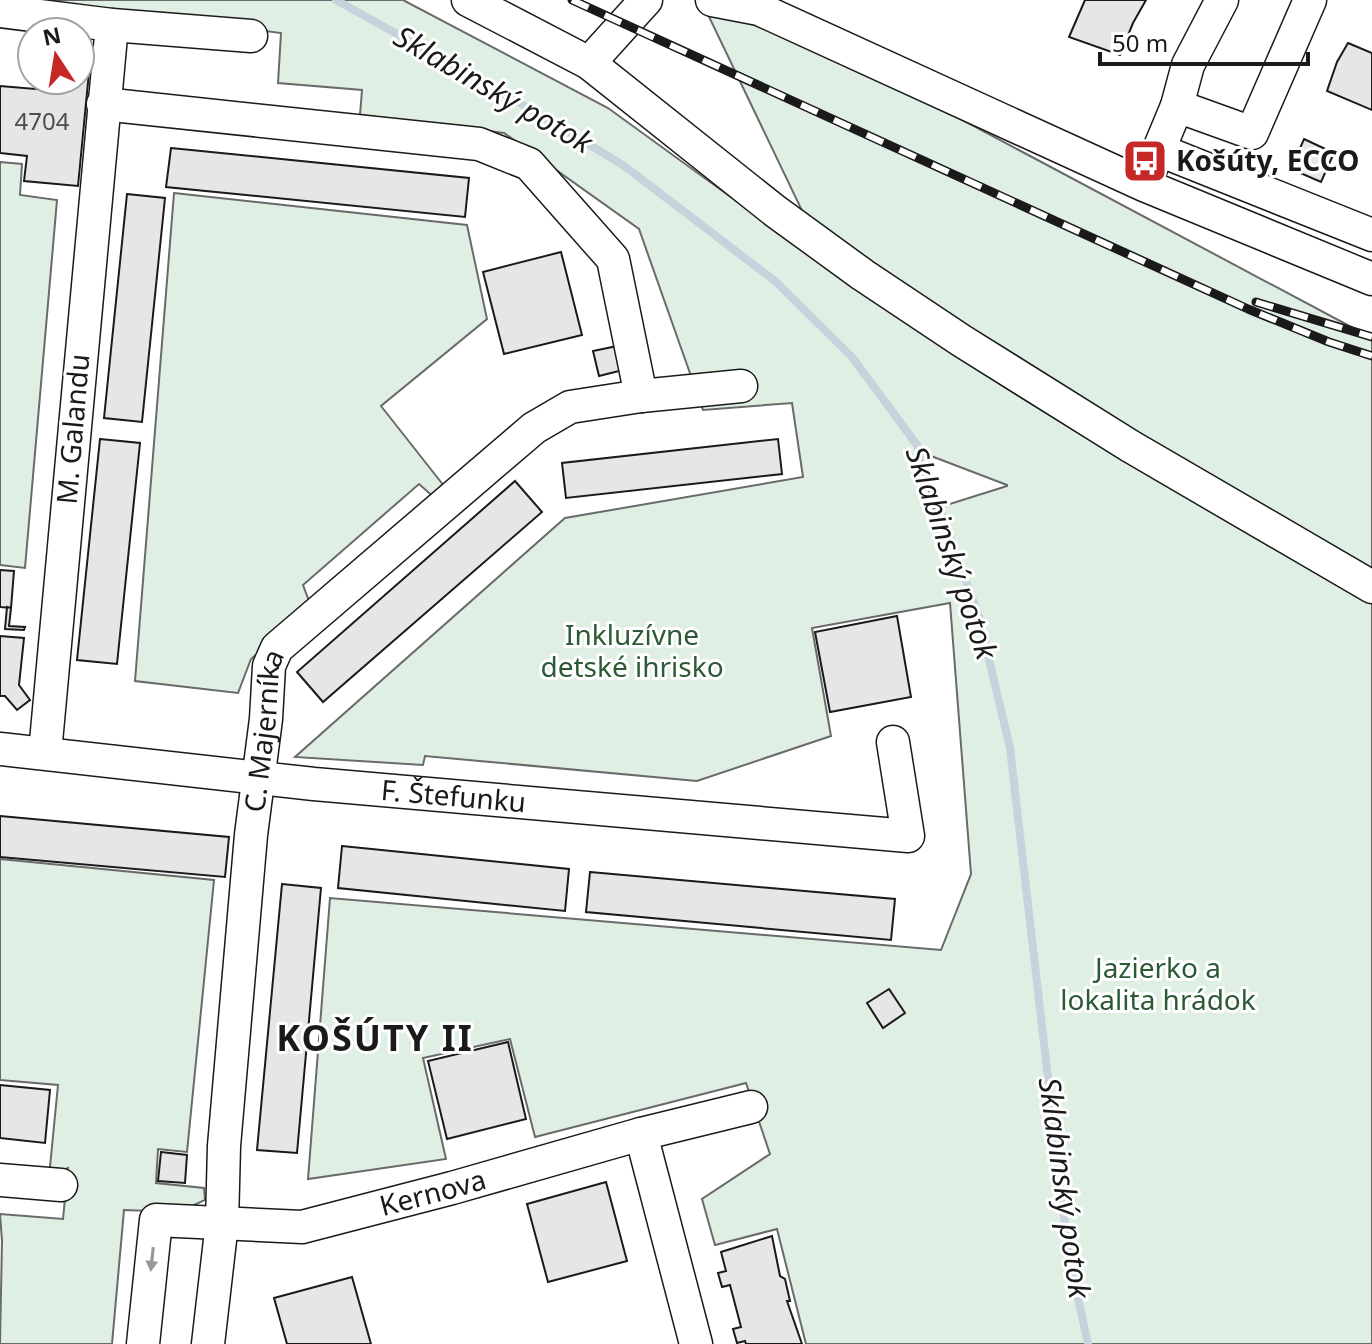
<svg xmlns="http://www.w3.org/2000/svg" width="1372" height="1344" font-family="'Noto Sans',sans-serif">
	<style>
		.green { fill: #e0efe3; stroke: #6a6a6a; stroke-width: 2; fill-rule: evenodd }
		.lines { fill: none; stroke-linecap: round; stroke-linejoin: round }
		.stream { stroke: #c6d2dc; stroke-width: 8 }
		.building { fill: #e6e6e6; stroke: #1a1a1a; stroke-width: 2 }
		.minor-casing { stroke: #1a1a1a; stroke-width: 35 }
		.minor { stroke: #fff; stroke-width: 32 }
		.rail-casing { stroke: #1a1a1a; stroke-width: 9 }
		.rail { stroke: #fff; stroke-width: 6; stroke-dasharray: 18; stroke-linecap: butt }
		.oneway { fill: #989898 }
		.labels { text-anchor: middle; stroke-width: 6; stroke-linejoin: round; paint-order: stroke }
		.number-label { font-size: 24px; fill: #4d4d4d }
		.poi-label { font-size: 28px; font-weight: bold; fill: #1a1a1a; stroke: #fff; text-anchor: start }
		.street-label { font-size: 28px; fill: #1a1a1a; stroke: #fff }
		.park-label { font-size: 28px; fill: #2b5a34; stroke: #fff }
		.water-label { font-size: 30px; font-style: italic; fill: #1a1a1a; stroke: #fff }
		.district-label { font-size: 36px; font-weight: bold; letter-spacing: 2px; fill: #1a1a1a; stroke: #fff }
	</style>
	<rect width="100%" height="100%" fill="#fff"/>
	<g class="green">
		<path d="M20 0H403L608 108 830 269 701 0H737L1372 338V1344H806L777 1229 715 1245 702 1199 770 1154 746 1083 535 1137 510 1039 423 1058 446 1159 308 1179 330 898 941 950 971 874 950 603 812 628 831 736 697 781 425 756 423 765 295 757 565 518 803 477 792 403 703 410 639 229 504 133 360 115 362 90 278 83 281 33ZM918 451 1007 485V486L934 509Z"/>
		<path d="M0 162 22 164 20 195 57 200 25 568 0 565Z"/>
		<path d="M174 193 467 225 487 319 381 406 448 491 437 500 419 484 303 585 312 609 251 659 238 693 135 681Z"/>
		<path d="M0 859 214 880 187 1152 158 1149 156 1183 204 1188 205 1200 179 1212 124 1210 112 1344H0L2 1241 0 1214 63 1219 68 1168 49 1177 58 1085 0 1080Z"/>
	</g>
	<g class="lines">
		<path class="stream" d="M336 0 503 93 623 165 775 281 852 357 917 445 979 617 1010 748 1068 1252 1088 1344"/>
	</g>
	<g class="building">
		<path d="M1085 0H1146L1133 23 1120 55 1069 37Z"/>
		<path d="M1348 43 1372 53V110L1327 91 1337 62Z"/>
		<path d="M80 71 89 72 78 186 24 181 27 156 0 153V86L59 91 60 80H80Z"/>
		<path d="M1304 139 1334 153 1321 182 1291 169Z"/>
		<path d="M171 148 469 178 465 217 166 187Z"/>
		<path d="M127 194 165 198 142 422 104 418Z"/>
		<path d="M561 252 582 335 504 354 483 272Z"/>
		<path d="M622 345 627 369 599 376 593 351Z"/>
		<path d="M100 439 140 443 117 664 77 660Z"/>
		<path d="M778 439 782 474 566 498 562 463Z"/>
		<path d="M515 481 542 512 323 702 297 672Z"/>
		<path d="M0 570 14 571 11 608 0 607Z"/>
		<path d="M7 607 11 608 9 626 25 627 24 630 5 629Z"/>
		<path d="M897 616 911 697 830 712 815 632Z"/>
		<path d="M0 636 24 638 19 685 30 700 17 710 5 696H0Z"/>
		<path d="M0 816 229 837 225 877 0 857Z"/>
		<path d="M342 846 569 869 565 911 338 888Z"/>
		<path d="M590 872 895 899 891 940 586 912Z"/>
		<path d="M282 884 321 888 297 1153 257 1150Z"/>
		<path d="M889 989 905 1013 883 1028 867 1003Z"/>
		<path d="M508 1042 526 1119 447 1139 428 1061Z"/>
		<path d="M0 1085 50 1090 45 1143 0 1138Z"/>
		<path d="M161 1152 187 1155 185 1183 158 1181Z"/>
		<path d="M606 1182 627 1261 548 1282 527 1204Z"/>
		<path d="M772 1236 780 1276 785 1279 790 1301H787L802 1344H746L745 1341 737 1343 733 1329 741 1327 730 1285 722 1287 718 1273 726 1271 721 1252Z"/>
		<path d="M352 1277 371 1344H287L274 1298Z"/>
	</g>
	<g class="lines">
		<g class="minor-casing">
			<g id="minor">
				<path d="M468 0 589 63 775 211 863 275 962 341 1130 446 1372 587"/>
				<path d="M712 0 759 9 1144 185 1372 279"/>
				<path d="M0 11 112 25 45 753"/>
				<path d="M112 25 251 36"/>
				<path d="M589 63 646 0"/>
				<path d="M103 104 479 144 529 164 613 259 641 396"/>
				<path d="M1177 106 1252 133 1310 0"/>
				<path d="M1159 150 1372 235"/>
				<path d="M1150 171 1177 106 1188 65 1222 0"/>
				<path id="s1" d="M0 749 314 784 908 836 893 742"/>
				<path d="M641 1134 696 1344"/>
				<path d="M0 1180 61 1185"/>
				<path id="s2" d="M143 1344 156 1220 302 1227 452 1188 641 1134 751 1107"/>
				<path id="s3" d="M208 1344 222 1223 224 1146 251 835 266 719 269 666 277 648 534 428 570 407 641 396 741 386"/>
			</g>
		</g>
		<use href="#minor" class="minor"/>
		<g class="rail-casing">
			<g id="rail">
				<path d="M572 0 1248 309 1329 342 1372 356"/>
				<path d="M1256 302 1372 337"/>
			</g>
		</g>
		<use href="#rail" class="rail"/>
	</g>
	<defs><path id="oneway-solid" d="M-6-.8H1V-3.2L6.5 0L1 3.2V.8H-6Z" transform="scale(2)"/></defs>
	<use class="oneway" href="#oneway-solid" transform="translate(152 1259) rotate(96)"/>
	<defs>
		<g id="bus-square" transform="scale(2.3)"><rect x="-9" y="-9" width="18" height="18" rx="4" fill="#c62828" stroke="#fff"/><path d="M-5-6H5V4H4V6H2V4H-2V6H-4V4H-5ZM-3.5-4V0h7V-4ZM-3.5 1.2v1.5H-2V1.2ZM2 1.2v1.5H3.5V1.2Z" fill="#fff"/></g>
	</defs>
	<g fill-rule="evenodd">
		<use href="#bus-square" x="1145" y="161"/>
	</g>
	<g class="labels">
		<g class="number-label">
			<text x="42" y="130">4704</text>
		</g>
		<g class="poi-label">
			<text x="1176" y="171">Košúty, ECCO</text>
		</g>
		<g class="street-label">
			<text transform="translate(73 429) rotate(-85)" y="10">M. Galandu</text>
			<text dy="10" stroke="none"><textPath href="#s3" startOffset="616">C. Majerníka</textPath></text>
			<text dy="10" stroke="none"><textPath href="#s1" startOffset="456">F. Štefunku</textPath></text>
			<text dy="10" stroke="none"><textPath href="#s2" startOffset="406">Kernova</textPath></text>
		</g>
		<g class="park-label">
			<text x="632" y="645">Inkluzívne<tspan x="632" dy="32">detské ihrisko</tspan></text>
			<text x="1158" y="978">Jazierko a<tspan x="1158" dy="32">lokalita hrádok</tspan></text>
		</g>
		<g class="water-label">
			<text transform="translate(493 90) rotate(30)" y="10">Sklabinský potok</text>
			<text transform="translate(951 553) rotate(71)" y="10">Sklabinský potok</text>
			<text transform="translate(1064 1188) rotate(82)" y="10">Sklabinský potok</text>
		</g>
		<g class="district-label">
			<text x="375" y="1051">KOŠÚTY II</text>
		</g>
	</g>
	<g transform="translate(56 56) rotate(348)"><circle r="38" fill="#ffffff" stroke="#a3a3a3" stroke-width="2"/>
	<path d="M0-6L14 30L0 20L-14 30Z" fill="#c62828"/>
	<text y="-12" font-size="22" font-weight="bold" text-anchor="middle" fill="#1a1a1a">N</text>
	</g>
	<path d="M1100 52v12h208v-12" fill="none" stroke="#1a1a1a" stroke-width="4"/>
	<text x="1112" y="52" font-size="24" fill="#1a1a1a" stroke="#ffffff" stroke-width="6" paint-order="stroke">50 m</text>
</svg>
